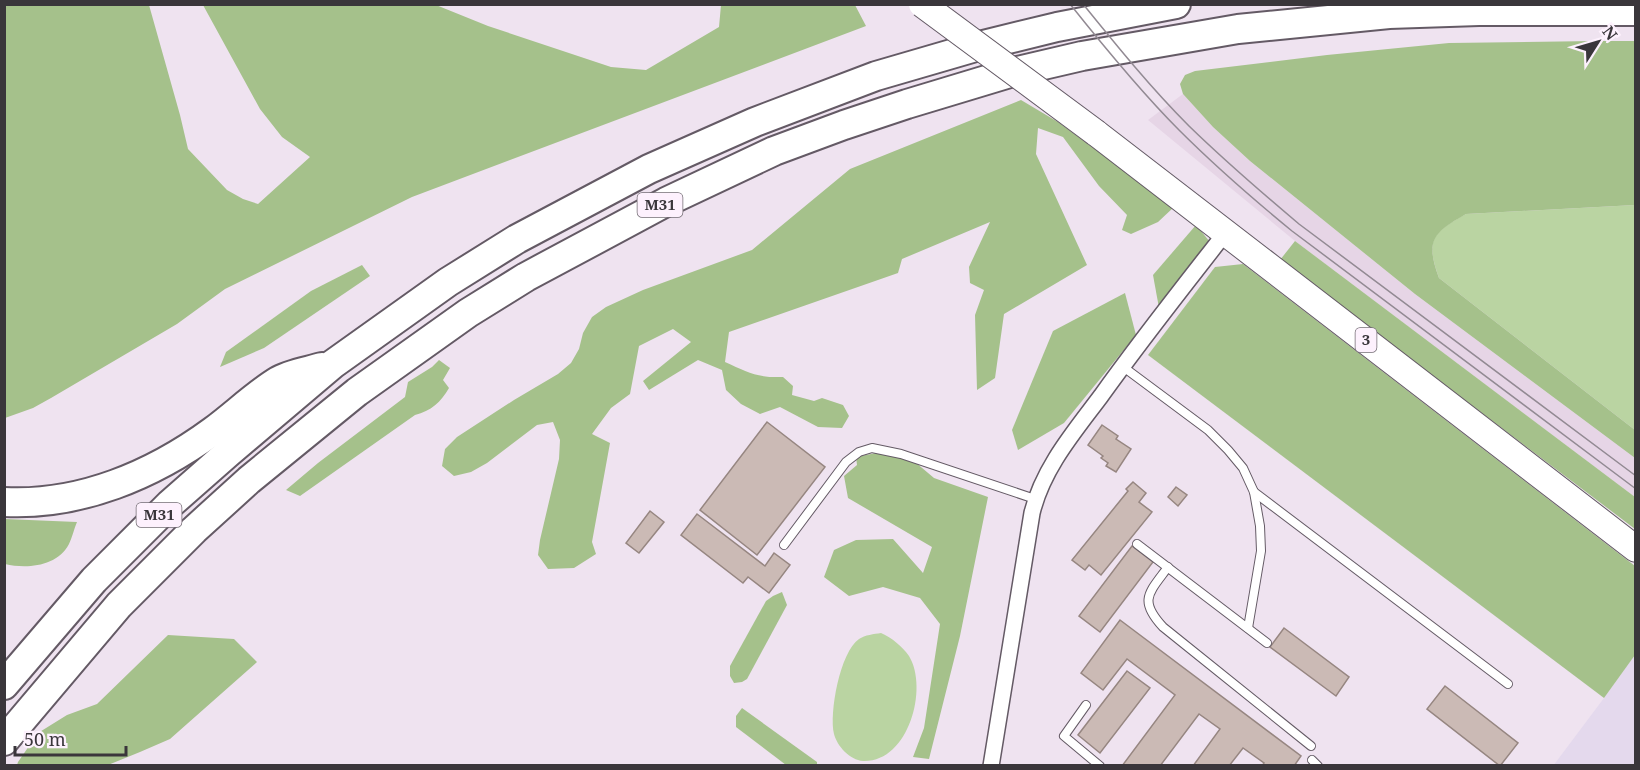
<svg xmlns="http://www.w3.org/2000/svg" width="1640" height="770" font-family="'Noto Serif',serif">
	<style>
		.built { fill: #e6d5e6 }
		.industrial { fill: #e4d9ed }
		.green { fill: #bad4a2 }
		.forest { fill: #a5c18b }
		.building { fill: #cbbab5; stroke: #968681; stroke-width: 1.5 }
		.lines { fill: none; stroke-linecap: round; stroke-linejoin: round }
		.lane-casing { stroke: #645a65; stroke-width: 10 }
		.street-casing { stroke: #645a65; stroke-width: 18 }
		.primary-casing { stroke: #645a65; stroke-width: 28 }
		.highway-casing { stroke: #645a65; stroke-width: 32 }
		.lane { stroke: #fff; stroke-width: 8 }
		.street { stroke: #fff; stroke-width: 15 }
		.primary { stroke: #fff; stroke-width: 26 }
		.highway { stroke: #fff; stroke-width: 28 }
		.tram { stroke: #928a93; stroke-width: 1.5 }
		.primary-bridge-casing { stroke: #645a65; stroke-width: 28; stroke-linecap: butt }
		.primary-bridge { stroke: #fff; stroke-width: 26 }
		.labels { text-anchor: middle; stroke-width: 5; stroke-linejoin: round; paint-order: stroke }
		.shield { fill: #fdf1fd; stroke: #746e75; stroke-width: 1.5 }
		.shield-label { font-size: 15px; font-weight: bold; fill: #3a363b }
	</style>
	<rect width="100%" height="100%" fill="#efe3f0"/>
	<path class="built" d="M1183 94 1213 127 1250 161 1415 294 1635 458V497L1295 241 1148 120Z"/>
	<path class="industrial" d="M1635 655V765L1553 766 1604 698Z"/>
	<g class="green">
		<path d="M1635 205V430L1439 278C1425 239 1432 233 1466 214Z"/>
		<path d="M881 633C892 638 902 646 909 656 929 689 908 763 863 761 850 760 837 746 834 734 829 713 840 652 859 639 865 635 874 634 881 633Z"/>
	</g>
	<g class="forest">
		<path d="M5 4 149 5 180 115 188 149 227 190 243 199 258 204 310 157 282 137 260 109 203 5H436L488 26 611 67 646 70 719 27 721 5H855L866 26 412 197 225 289 177 324 51 398 33 408 5 418Z"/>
		<path d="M1596 41H1635V205L1466 214C1433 233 1425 240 1439 278L1635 430V458L1415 294 1250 161 1213 127 1183 94 1180 84 1185 75 1195 71 1327 55 1449 43Z"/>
		<path d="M1021 100 1058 122 1174 207 1158 222 1131 234 1122 230 1127 215 1099 186 1063 137 1038 128 1036 154 1087 265 1004 314 995 378 977 390 975 315 984 290 970 283 969 267 990 222 902 259 898 273 729 332 725 362C747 372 757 378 783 377L793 386 792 395 814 401 822 398 843 405 849 416 842 428 818 427 780 407 760 414 741 404 726 390 722 370 698 360 649 390 643 381 691 342 673 329 639 346 630 394 611 408 592 434 610 443 592 542 596 554 574 568 548 569 538 555 540 540 559 459 560 440 553 422 537 425 487 463 471 472 454 476 442 466 445 449 457 437 514 400 558 374 571 363 579 349 583 333 592 317 606 307 643 290 752 250 850 169Z"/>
		<path d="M1196 225 1210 242 1159 308 1153 275Z"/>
		<path d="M1295 241 1635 497V529L1280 260Z"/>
		<path d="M1243 264 1635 566V655L1604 698 1148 355 1215 267Z"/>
		<path d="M362 265 370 276 264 348 220 367 226 352 311 291Z"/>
		<path d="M1125 293 1136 335 1064 423 1018 450 1012 430 1053 331Z"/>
		<path d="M439 360 450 368 443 380 449 388C441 402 431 411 415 415L300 496 286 490 318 463 405 397 408 382 432 367Z"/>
		<path d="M881 452 915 462 934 478 988 497 960 636 929 759 913 757 924 728 940 624 920 598 883 587 849 596 824 577 834 550 856 540 893 539 923 573 932 547 848 498 844 476 857 465 856 457Z"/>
		<path d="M5 519 77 522C74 529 72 538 69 544 57 567 26 569 5 564Z"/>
		<path d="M782 592 787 605 747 679 742 682 734 683 730 676V666L766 601 773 596Z"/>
		<path d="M168 635 234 639 257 662 170 739 140 752 108 765H17L18 762 38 733 67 715 97 704Z"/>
		<path d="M742 708 817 762V765H786L736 727V716Z"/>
	</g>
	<g class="building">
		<path d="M767 422 825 467 757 555 700 510Z"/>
		<path d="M1102 425 1118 436 1116 439 1131 449 1116 472 1106 466 1108 463 1101 458 1103 456 1088 445Z"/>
		<path d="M1133 482 1146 493 1139 502 1152 512 1101 575 1089 565 1085 570 1072 560 1128 491 1126 489Z"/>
		<path d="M1176 487 1187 495 1178 506 1168 497Z"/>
		<path d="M650 511 664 522 639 553 626 543Z"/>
		<path d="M697 514 765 566 774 553 790 565 769 593 748 577 743 583 681 535Z"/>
		<path d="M1132 546 1153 562 1100 632 1079 616Z"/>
		<path d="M1120 620 1301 756 1294 766H1262L1264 763 1243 748 1229 766H1193L1220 729 1199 714 1160 766H1122L1175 695 1127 659 1103 690 1081 673Z"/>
		<path d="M1284 628 1349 677 1336 696 1270 647Z"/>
		<path d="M1127 671 1150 688 1100 753 1078 735Z"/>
		<path d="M1445 686 1518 743 1500 766 1427 709Z"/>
	</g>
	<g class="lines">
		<g class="lane-casing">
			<g id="lane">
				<path d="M1122 366 1208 430 1228 450 1243 468 1254 492 1260 526 1261 551 1248 628"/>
				<path d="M1254 492 1508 684"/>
				<path d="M1137 544 1267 643"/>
				<path d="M784 545 846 462 859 452 872 448 901 454 1035 499"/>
				<path d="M1168 567C1149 593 1138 600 1163 627L1311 746"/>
				<path d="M1086 705 1064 736 1100 766"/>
				<path d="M1312 760 1318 766"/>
			</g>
		</g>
		<g class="street-casing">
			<path id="street" d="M991 766 1032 513C1043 468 1074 432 1101 396 1141 340 1184 286 1226 232"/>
		</g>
		<g class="primary-casing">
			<path id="primary" d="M1096 133 1636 549"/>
		</g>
		<g class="highway-casing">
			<g id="highway">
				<path d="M4 502C80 506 153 475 213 431 235 415 255 395 278 381 289 374 309 371 322 367"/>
				<path d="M4 685 94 580 170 504 228 453 333 364 448 282 517 239 649 169 755 122 876 76 979 46 1057 27 1176 4"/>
				<path d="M4 741 119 605 194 530 249 480 357 392 468 313 526 277 666 202 774 151 844 125 907 104 1013 72 1082 56 1238 29 1389 14 1479 11H1636"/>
			</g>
		</g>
		<use href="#lane" class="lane"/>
		<use href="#street" class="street"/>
		<use href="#primary" class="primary"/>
		<use href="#highway" class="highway"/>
		<g class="tram">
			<path d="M1070 4C1105 48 1140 91 1179 130 1215 166 1253 199 1292 231L1636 489"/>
			<path d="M1083 4C1117 46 1151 88 1189 126 1224 160 1261 192 1299 224L1636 476"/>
		</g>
		<g class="primary-bridge-casing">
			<path id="primary-bridge" d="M922 4 1096 133"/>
		</g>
		<use href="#primary-bridge" class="primary-bridge"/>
	</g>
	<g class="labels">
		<g class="shield">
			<rect x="637.5" y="193" width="45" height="24" rx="4.5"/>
			<rect x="1355.5" y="328" width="21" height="24" rx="4.5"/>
			<rect x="136.5" y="503" width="45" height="24" rx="4.5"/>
		</g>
		<g class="shield-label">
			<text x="660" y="210">M31</text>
			<text x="1366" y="345">3</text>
			<text x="159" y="520">M31</text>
		</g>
	</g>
	<rect width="1640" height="770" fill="none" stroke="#3a363b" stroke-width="12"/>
	<g transform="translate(1598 42) rotate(53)" stroke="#fdf1fd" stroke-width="4.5" paint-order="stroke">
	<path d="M0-4.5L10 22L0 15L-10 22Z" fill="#3a363b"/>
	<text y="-9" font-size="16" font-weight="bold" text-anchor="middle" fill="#3a363b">N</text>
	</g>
	<path d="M15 746v9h111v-9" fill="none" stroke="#3a363b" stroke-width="3"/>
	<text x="24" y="746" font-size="18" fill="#3a363b" stroke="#fdf1fd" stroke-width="4.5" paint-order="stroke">50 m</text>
</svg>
